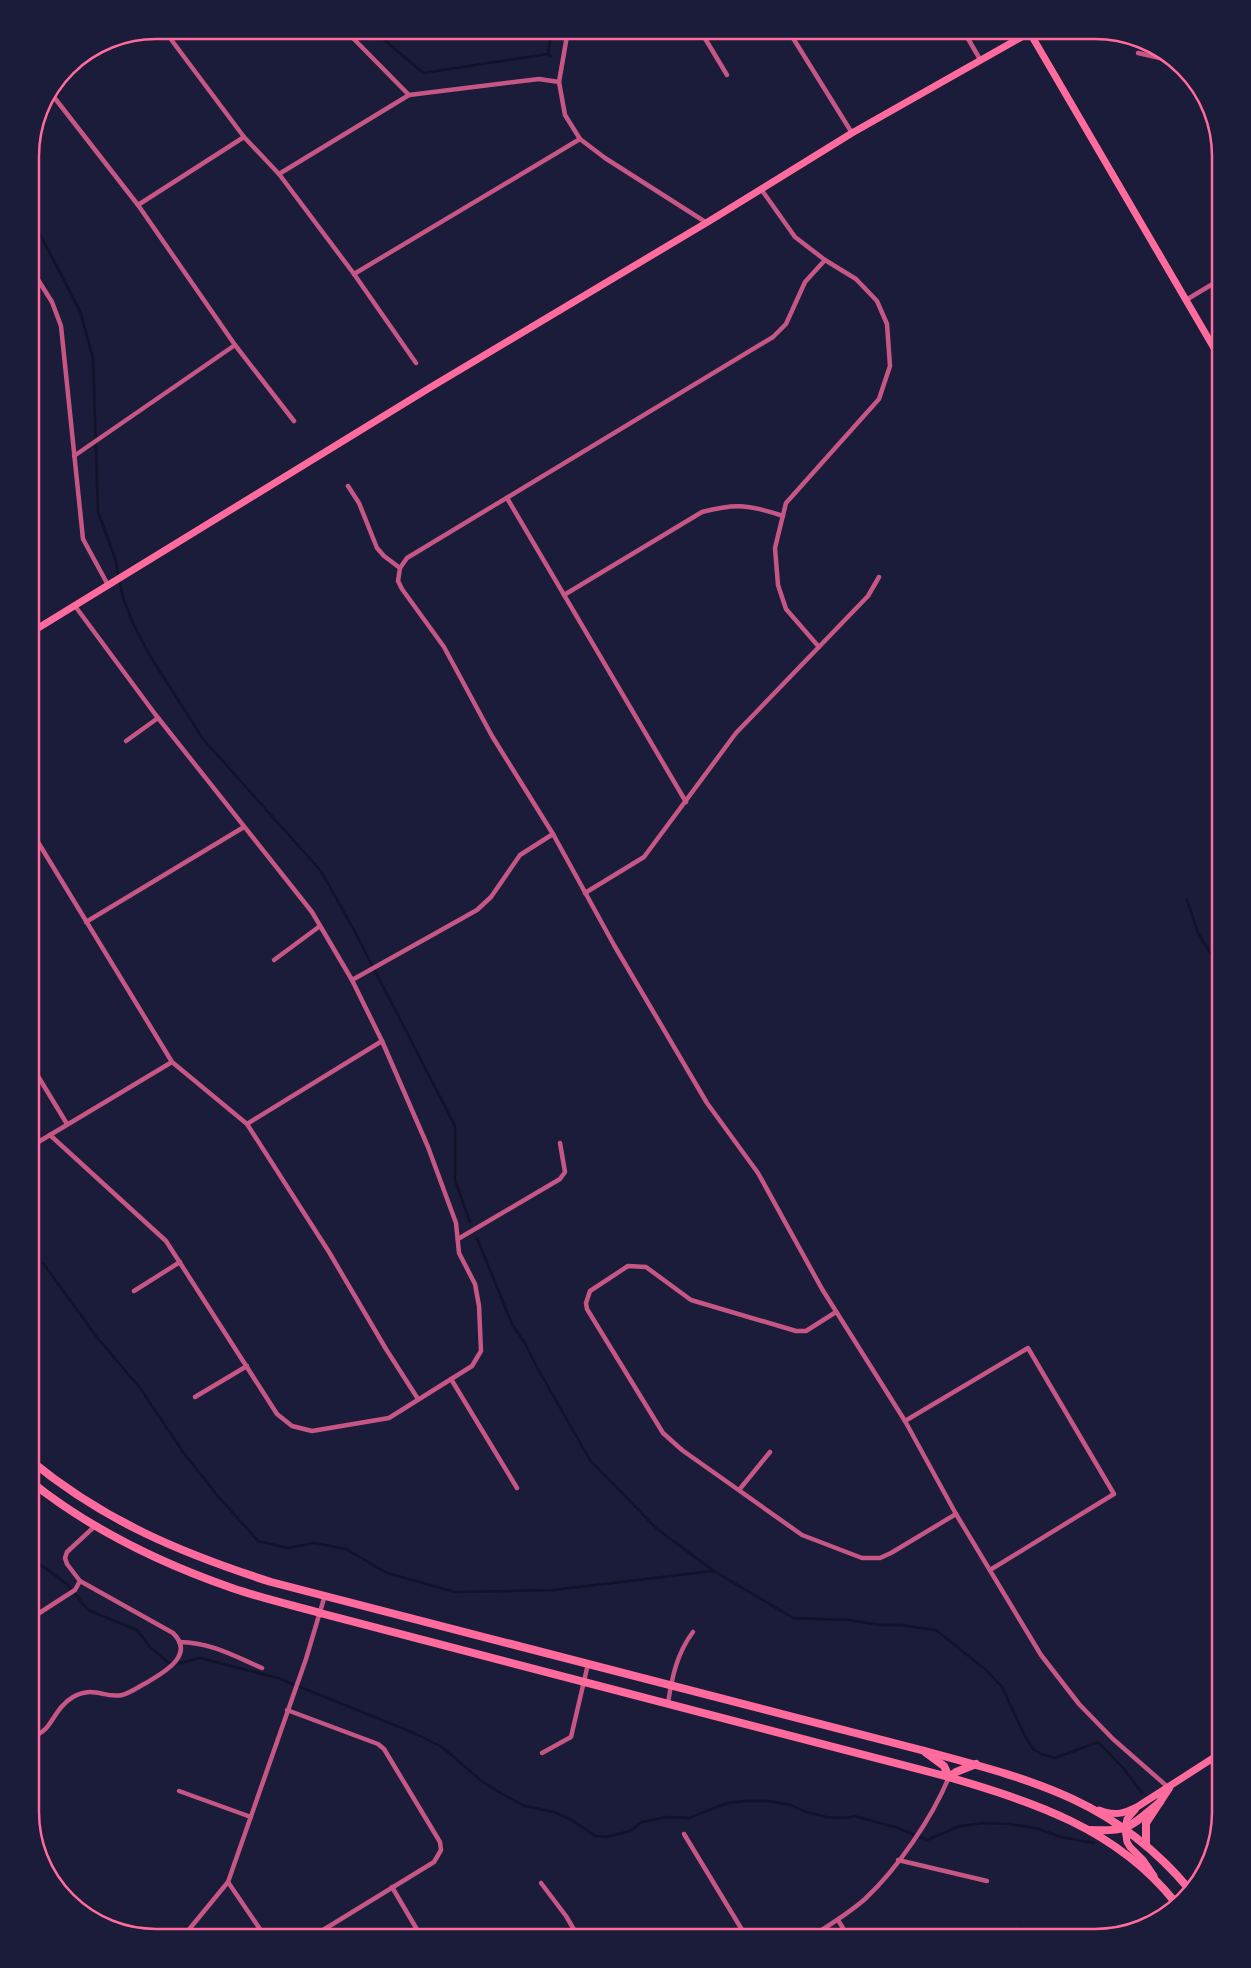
<svg xmlns="http://www.w3.org/2000/svg" width="1251" height="1968" font-family="'IBM Plex Serif',serif">
	<style>
		.lines { fill: none; stroke-linecap: round; stroke-linejoin: round }
		.stream { stroke: #12122b; stroke-width: 2.5 }
		.minor { stroke: #c65784; stroke-width: 4.5 }
		.secondary { stroke: #ff6b9d; stroke-width: 7 }
		.primary { stroke: #ff6b9d; stroke-width: 8 }
		.rim { fill: none; stroke: #ff6b9d; stroke-width: 2.5 }
	</style>
	<rect width="100%" height="100%" fill="#1b1b3a"/>
	<g class="lines">
		<g class="stream">
			<path d="M373 30 423 73 548 54 550 56"/>
			<path d="M548 53 552 30"/>
			<path d="M30 215 80 311 93 358 98 512 115 558 123 598 133 623 150 656 203 739 321 871 355 932 455 1126V1180L470 1222"/>
			<path d="M1187 900 1198 933 1221 970"/>
			<path d="M477 1238 512 1324 526 1345 538 1369 590 1460 657 1529 714 1571 793 1618 848 1620 881 1625H900L936 1630 986 1670 1002 1687 1025 1736 1033 1749 1041 1754 1055 1758 1098 1742 1125 1770 1142 1793"/>
			<path d="M43 1263 96 1336 140 1388 183 1452 217 1495 258 1541 288 1548 314 1543 346 1549 387 1573 455 1592 554 1590 712 1571"/>
			<path d="M30 1562 41 1565 67 1584 88 1610 137 1630 150 1647 169 1663H180L200 1658 278 1678 414 1733 442 1747 484 1783 511 1799 525 1806 554 1812 572 1820 595 1836 607 1837 630 1831 642 1822 667 1817 689 1818 727 1803 744 1801H768L791 1805 803 1811 826 1817 846 1818 854 1816 898 1828 927 1840 960 1826 984 1823 1009 1824 1036 1828 1061 1837 1094 1843"/>
		</g>
		<g class="minor">
			<path d="M164 30 244 137 279 174 354 274 416 363"/>
			<path d="M345 30 409 95 539 79 559 82"/>
			<path d="M568 30 559 82 565 115 580 139 605 158 707 223"/>
			<path d="M700 30 727 75"/>
			<path d="M788 30 852 133"/>
			<path d="M963 30 981 61"/>
			<path d="M1138 53 1173 61"/>
			<path d="M50 92 138 205 235 345 294 421"/>
			<path d="M279 174 409 95"/>
			<path d="M761 189 795 237 825 260 856 279 877 301 887 324 890 366 879 399 786 503 775 548 778 585 786 609 819 647"/>
			<path d="M138 205 244 137"/>
			<path d="M30 267 52 302 61 326 83 539 108 585"/>
			<path d="M354 274 580 139"/>
			<path d="M1186 300 1221 279"/>
			<path d="M74 456 235 345"/>
			<path d="M348 486 359 503 377 548 384 556 400 568 398 581 402 589 444 647 492 736 553 834 614 945 707 1103 758 1173 822 1289 905 1421 956 1514 1041 1655 1079 1704 1113 1739 1169 1788"/>
			<path d="M507 498 686 802"/>
			<path d="M400 568 407 558 773 337 786 324 805 282 825 260"/>
			<path d="M564 595 702 512C737 503 750 505 783 516"/>
			<path d="M126 741 158 718"/>
			<path d="M30 829 172 1062 247 1124 329 1252 386 1349 418 1399"/>
			<path d="M585 893 644 857 736 733 868 596 879 577"/>
			<path d="M86 922 244 827"/>
			<path d="M274 960 320 926"/>
			<path d="M352 980 477 910 491 897 520 855 553 834"/>
			<path d="M30 1063 67 1124"/>
			<path d="M247 1124 382 1041"/>
			<path d="M50 1135 166 1241 277 1414 292 1426 312 1431 389 1418 472 1366 481 1351 479 1306 475 1284 459 1253 456 1223 428 1147 382 1041 352 980 312 912 155 714 75 606"/>
			<path d="M30 1147 172 1062"/>
			<path d="M458 1239 560 1179 565 1172 560 1143"/>
			<path d="M134 1291 180 1262"/>
			<path d="M836 1312 806 1331H796L691 1300 646 1267 628 1266 590 1291 586 1303 587 1309 663 1433 682 1450 802 1535 862 1558H880L891 1553 956 1514"/>
			<path d="M451 1379 517 1488"/>
			<path d="M195 1397 247 1366"/>
			<path d="M905 1421 1028 1348 1114 1494 990 1570"/>
			<path d="M739 1490 770 1452"/>
			<path d="M30 1619 75 1590 80 1581"/>
			<path d="M179 1642C212 1643 232 1655 262 1668"/>
			<path d="M668 1703C672 1677 677 1653 693 1632"/>
			<path d="M287 1710 378 1744 384 1749 440 1842 441 1850 434 1862 310 1938"/>
			<path d="M30 1739C37 1735 44 1732 48 1726 56 1715 61 1704 73 1697 95 1685 104 1699 122 1695 130 1693 138 1687 146 1683 163 1673 196 1655 173 1633L80 1581 67 1564 65 1558 67 1552 95 1526"/>
			<path d="M542 1753 571 1737 588 1664"/>
			<path d="M179 1791 251 1817"/>
			<path d="M30 1809 54 1880"/>
			<path d="M684 1834 747 1938"/>
			<path d="M898 1860 987 1881"/>
			<path d="M228 1882 266 1938"/>
			<path d="M541 1883 566 1916 579 1938"/>
			<path d="M392 1887 422 1938"/>
			<path d="M838 1920 849 1938"/>
			<path d="M1016 1930 1021 1938"/>
			<path d="M182 1938 228 1882 306 1659 325 1595"/>
			<path d="M809 1938C828 1926 848 1914 865 1899 898 1868 932 1818 949 1777"/>
		</g>
		<g class="secondary">
			<path d="M1030 33 1221 360"/>
			<path d="M30 633 431 387 711 220 852 133 1034 30"/>
			<path d="M1099 1810C1114 1816 1123 1814 1137 1807L1221 1753"/>
			<path d="M1135 1810 1127 1819 1125 1829 1127 1842 1130 1847 1143 1860 1154 1876"/>
		</g>
		<g class="primary">
			<path d="M30 1460C104 1521 181 1553 271 1582L921 1750C1029 1779 1114 1799 1189 1889"/>
			<path d="M30 1481C90 1529 160 1563 232 1588 261 1598 291 1605 320 1613L945 1776C1033 1802 1116 1828 1175 1902"/>
			<path d="M925 1752 944 1766 949 1777"/>
			<path d="M949 1777 956 1772 976 1764"/>
			<path d="M1091 1830C1130 1832 1131 1826 1160 1802"/>
			<path d="M1146 1845V1823L1169 1788"/>
		</g>
	</g>
	<path d="M0 0H1251V1968H0ZM156 39H1095A117 117 0 0 1 1212 156V1812A117 117 0 0 1 1095 1929H156A117 117 0 0 1 39 1812V156A117 117 0 0 1 156 39Z" fill="#1b1b3a" fill-rule="evenodd"/>
	<path class="rim" d="M156 39H1095A117 117 0 0 1 1212 156V1812A117 117 0 0 1 1095 1929H156A117 117 0 0 1 39 1812V156A117 117 0 0 1 156 39Z"/>
</svg>
